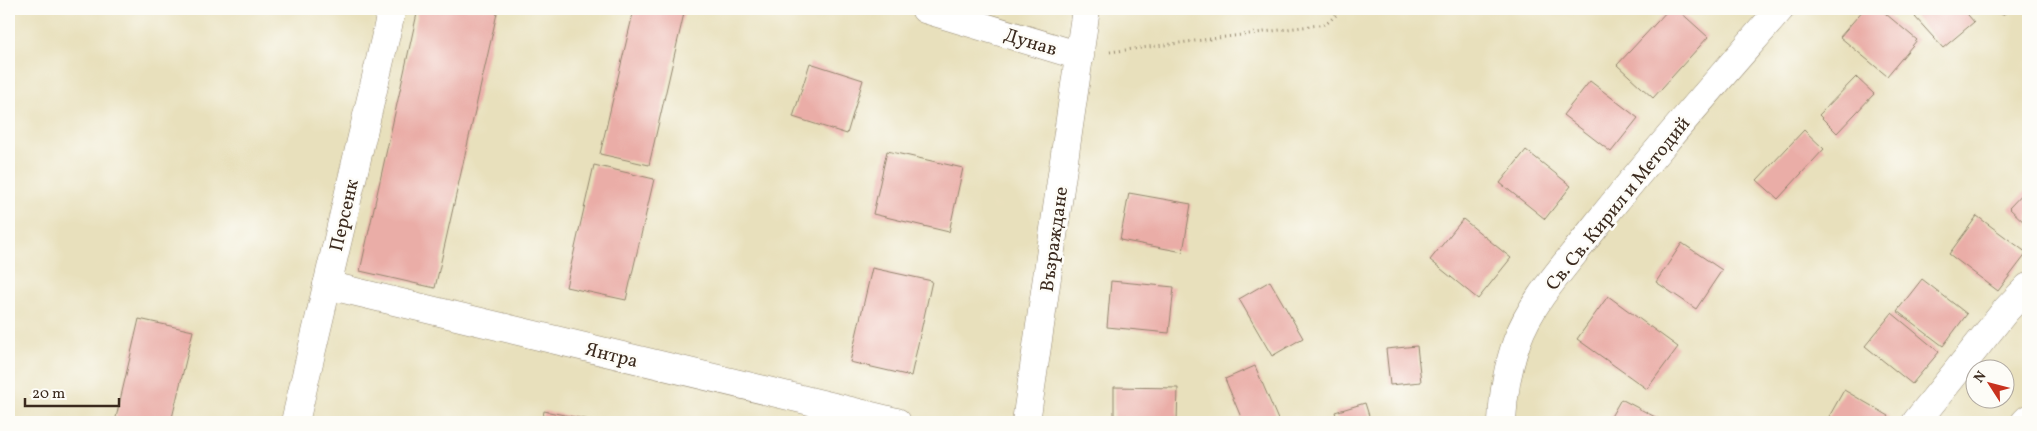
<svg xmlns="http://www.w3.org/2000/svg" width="2037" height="431" font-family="Vollkorn,serif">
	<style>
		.building { fill: #eaada7 }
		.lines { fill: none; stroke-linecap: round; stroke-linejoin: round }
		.minor-casing { stroke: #92856d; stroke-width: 29 }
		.path { stroke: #92856d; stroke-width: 3; stroke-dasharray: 1 4; stroke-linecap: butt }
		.minor { stroke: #fff; stroke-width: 28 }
		.labels { text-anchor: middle; stroke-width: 5; stroke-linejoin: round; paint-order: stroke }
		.street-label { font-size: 19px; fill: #3b2a1e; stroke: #fdfcf7 }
	</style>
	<rect width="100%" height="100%" fill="#fdfcf7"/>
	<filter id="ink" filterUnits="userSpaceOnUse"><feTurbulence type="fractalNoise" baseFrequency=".02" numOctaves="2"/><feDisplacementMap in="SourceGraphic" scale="10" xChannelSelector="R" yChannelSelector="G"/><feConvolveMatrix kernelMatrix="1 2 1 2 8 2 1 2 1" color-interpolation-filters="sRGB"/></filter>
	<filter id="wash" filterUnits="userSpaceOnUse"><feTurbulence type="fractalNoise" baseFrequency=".0096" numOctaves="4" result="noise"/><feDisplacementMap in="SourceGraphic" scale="20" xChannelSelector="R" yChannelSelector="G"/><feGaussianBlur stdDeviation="1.12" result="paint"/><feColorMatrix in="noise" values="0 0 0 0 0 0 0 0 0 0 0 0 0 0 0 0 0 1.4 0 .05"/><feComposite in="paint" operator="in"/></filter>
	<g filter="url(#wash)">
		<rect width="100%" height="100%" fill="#e8e0bc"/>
		<g id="blocks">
			<g class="building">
				<path d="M418 9H498L435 288 360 271Z"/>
				<path d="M634 9H685L649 165 600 154Z"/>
				<path d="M1669 9H1677L1708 37 1653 98 1617 65Z"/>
				<path d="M1864 9H1880L1917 40 1887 76 1840 37Z"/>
				<path d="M1925 9H1963L1974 22 1943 48 1915 17Z"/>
				<path d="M1998 9H2012L2002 15Z"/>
				<path d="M810 63 863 80 847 134 793 117Z"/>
				<path d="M1856 77 1874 94 1837 133 1819 115Z"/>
				<path d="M1590 81 1638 118 1611 152 1563 115Z"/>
				<path d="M1804 130 1824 149 1778 199 1757 180Z"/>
				<path d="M1526 150 1571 186 1545 219 1500 183Z"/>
				<path d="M887 151 963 168 949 232 873 214Z"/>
				<path d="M594 165 654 179 626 300 566 287Z"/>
				<path d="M2028 188V226L2009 208Z"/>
				<path d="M1129 193 1191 204 1183 252 1120 240Z"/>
				<path d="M1977 216 2027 253 1998 291 1949 254Z"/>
				<path d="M1463 219 1511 258 1478 299 1430 260Z"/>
				<path d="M1682 243 1722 270 1696 309 1656 282Z"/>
				<path d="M872 268 932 281 911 376 850 362Z"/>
				<path d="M1922 279 1967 314 1943 346 1897 311Z"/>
				<path d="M1111 281 1174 287 1169 333 1107 327Z"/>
				<path d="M1270 281 1303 338 1272 356 1239 299Z"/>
				<path d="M1608 296 1678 347 1647 389 1577 339Z"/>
				<path d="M1892 313 1939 352 1912 384 1865 346Z"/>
				<path d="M139 319 193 331 171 422H115Z"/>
				<path d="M1417 346 1421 382 1390 385 1386 349Z"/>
				<path d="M1255 366 1279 422H1243L1225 379Z"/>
				<path d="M1114 387 1178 388 1177 422H1114Z"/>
				<path d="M1844 390 1889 416 1885 422H1826Z"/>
				<path d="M1621 399 1659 419 1657 422H1608Z"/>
				<path d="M1365 403 1371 422H1338L1335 412Z"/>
				<path d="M544 411 595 421V422H542Z"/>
			</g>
		</g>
	</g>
	<g filter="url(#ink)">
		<use href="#blocks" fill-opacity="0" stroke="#92856d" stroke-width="1"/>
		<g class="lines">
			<g class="minor-casing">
				<g id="minor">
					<path d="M925 9 1080 56"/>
					<path d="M327 285 897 422"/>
					<path d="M295 422 392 9"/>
					<path d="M1026 422 1086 9"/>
					<path d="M1502 422C1503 395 1508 366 1517 341 1531 302 1562 269 1587 237 1648 159 1715 84 1780 9"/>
					<path d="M1916 422 2006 310 2028 287"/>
					<path d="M2025 422 2028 419"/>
				</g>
			</g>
			<path class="path" d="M1110 52 1326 24 1343 9"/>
			<use href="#minor" class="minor"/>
		</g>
	</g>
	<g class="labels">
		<g class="street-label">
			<text transform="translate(1031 41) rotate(17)" y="7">Дунав</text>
			<text transform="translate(1617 203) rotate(-51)" y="7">Св. Св. Кирил и Методий</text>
			<text transform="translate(343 215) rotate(-77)" y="7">Персенк</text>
			<text transform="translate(1053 239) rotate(-82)" y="7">Възраждане</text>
			<text transform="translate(612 354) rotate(14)" y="7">Янтра</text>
		</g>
	</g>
	<rect width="2037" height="431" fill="none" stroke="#fdfcf7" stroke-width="30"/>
	<g transform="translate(1990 384) rotate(306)"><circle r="24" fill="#fdfcf7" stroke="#afa8a0"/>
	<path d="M0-4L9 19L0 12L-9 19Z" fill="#c8321e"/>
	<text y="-8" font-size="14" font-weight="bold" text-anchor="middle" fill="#3b2a1e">N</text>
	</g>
	<path d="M25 398v8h94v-8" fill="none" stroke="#3b2a1e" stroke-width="2.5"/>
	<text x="32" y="398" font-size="15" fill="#3b2a1e" stroke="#fdfcf7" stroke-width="4" paint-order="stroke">20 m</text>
</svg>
